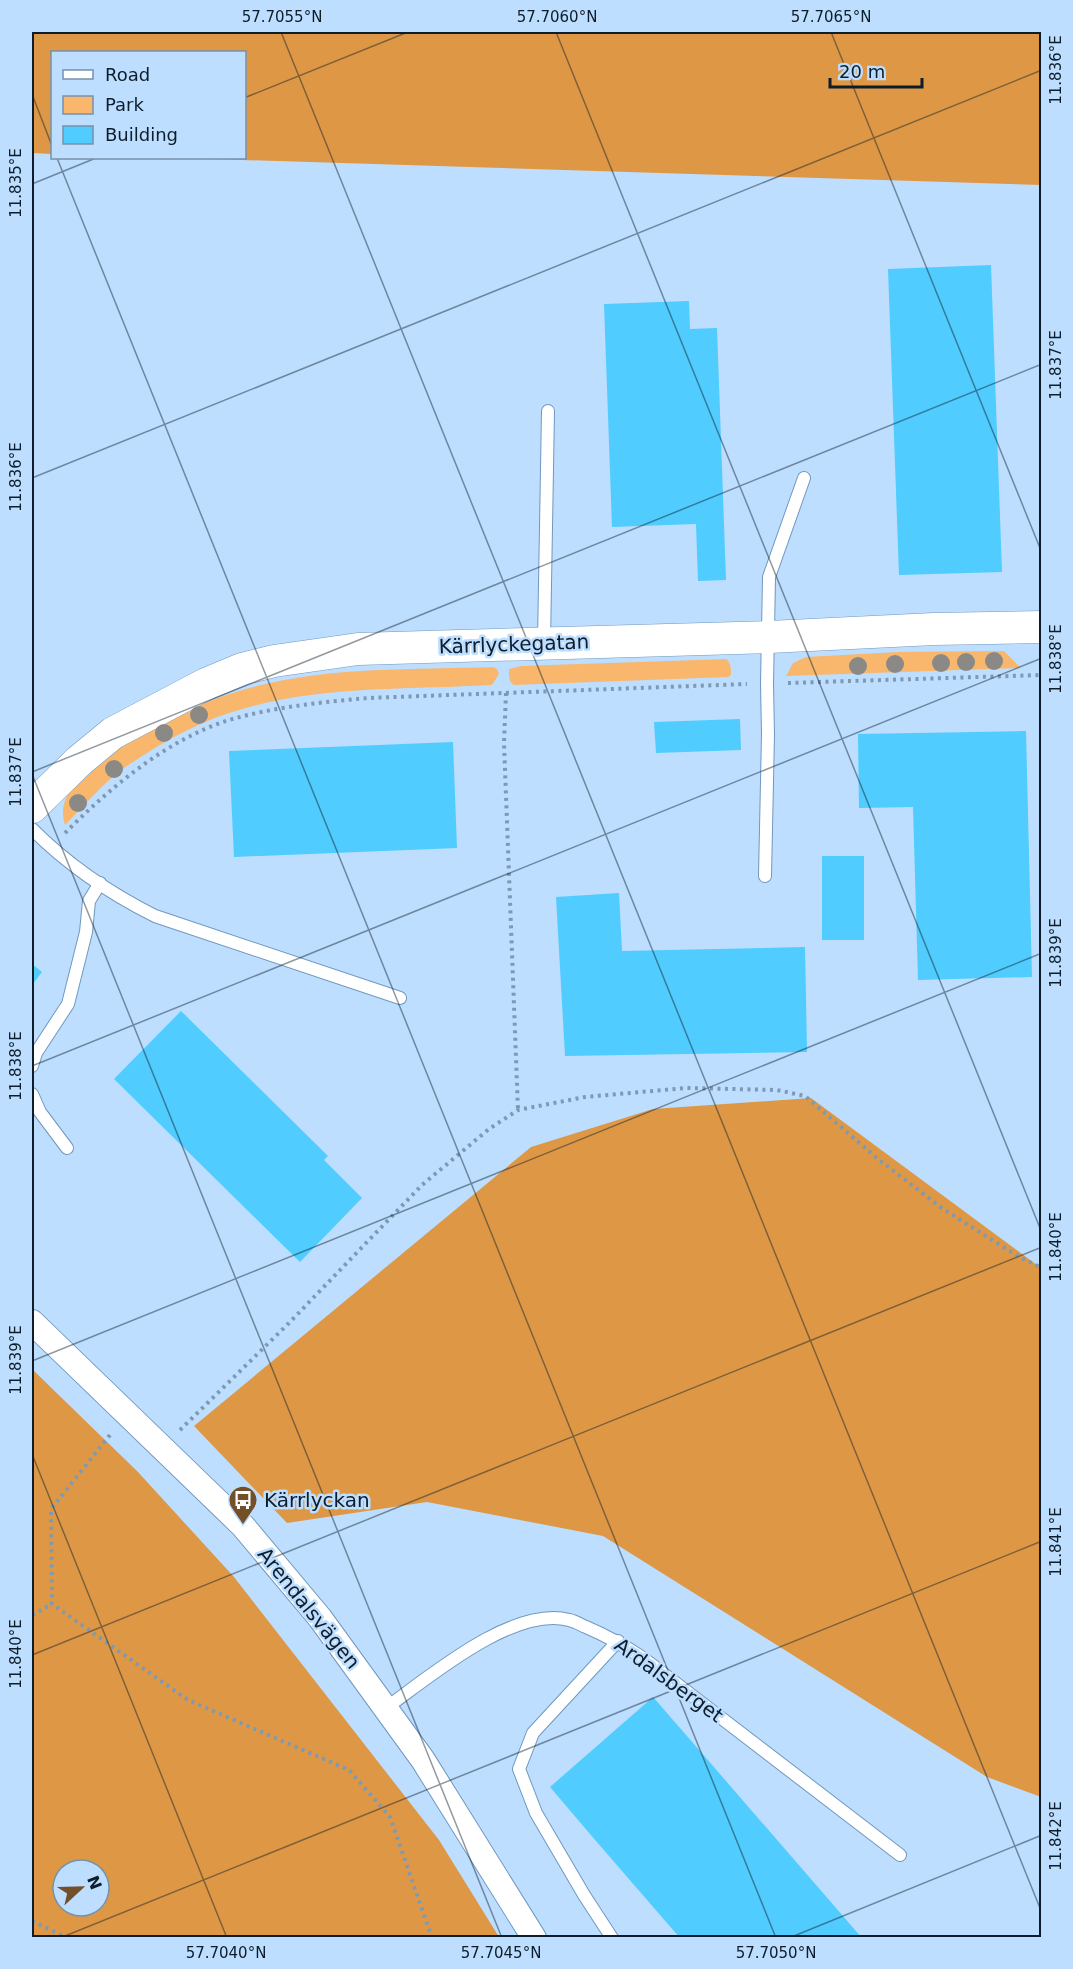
<svg xmlns="http://www.w3.org/2000/svg" width="1073" height="1969" font-family="'DejaVu Sans',sans-serif">
	<style>
		.green { fill: #f8b76d }
		.forest { fill: #de9845; fill-rule: evenodd }
		.building { fill: #50ccfe }
		.lines { fill: none; stroke-linecap: round; stroke-linejoin: round }
		.service-casing { stroke: #7098be; stroke-width: 14 }
		.minor-casing { stroke: #7098be; stroke-width: 26 }
		.tertiary-casing { stroke: #7098be; stroke-width: 33 }
		.path { stroke: #7e99b4; stroke-width: 4; stroke-dasharray: 3 4.5; stroke-linecap: butt }
		.service { stroke: #fff; stroke-width: 12 }
		.minor { stroke: #fff; stroke-width: 24 }
		.tertiary { stroke: #fff; stroke-width: 32 }
		.tree { fill: #8a8985 }
		.ticks { fill: none; stroke: #0d1d2b; stroke-width: 1.5; stroke-opacity: 0.45 }
		.labels { text-anchor: middle; stroke-width: 5; stroke-linejoin: round; paint-order: stroke }
		.street-label { font-size: 20px; fill: #0d1d2b; stroke: #bddeff }
		.poi-label { font-size: 20px; fill: #0d1d2b; stroke: #bddeff; text-anchor: start }
		.neatline { fill: none; stroke: #0d1d2b; stroke-width: 2 }
		.ticks-label { font-size: 15px; text-anchor: middle; fill: #0d1d2b }
	</style>
	<rect width="100%" height="100%" fill="#bddeff"/>
	<g class="green">
		<path d="M1004 651 1021 668 786 676 793 663 806 657 898 652Z"/>
		<path d="M726 659C731 662 731 669 731 675L728 677 514 685C508 682 509 674 509 669L521 666Z"/>
		<path d="M493 667 497 669 499 674 492 685C405 690 313 685 229 713 192 725 156 746 124 768 102 784 84 806 65 825 56 796 79 780 100 764 112 755 124 744 137 737 168 719 202 702 236 692 317 666 409 670 493 667Z"/>
	</g>
	<g class="forest">
		<path d="M32 32H1041V185L180 158H244V52H52V154L32 153Z"/>
		<path d="M811 1098 1041 1268V1797L987 1777 603 1536 427 1502 287 1523 194 1426 531 1147 653 1109Z"/>
		<path d="M32 1369 138 1472 234 1577 439 1840 499 1937H32ZM63 1870H99V1906H63Z"/>
	</g>
	<g class="building">
		<path d="M991 265 1002 572 899 575 888 269Z"/>
		<path d="M689 301 690 329 717 328 726 580 698 581 696 524 612 527 604 304Z"/>
		<path d="M740 719 741 750 656 753 654 722Z"/>
		<path d="M1026 731 1032 977 918 980 913 807 859 808 858 734Z"/>
		<path d="M453 742 457 848 234 857 229 751Z"/>
		<rect x="822" y="856" width="42" height="84"/>
		<path d="M619 893 622 951 805 947 807 1052 565 1056 556 897Z"/>
		<path d="M32 964 42 972 32 985Z"/>
		<path d="M181 1011 328 1156 324 1160 362 1198 300 1262 114 1079Z"/>
		<path d="M653 1697 700 1751 862 1938H680L596 1841 550 1787Z"/>
	</g>
	<g class="lines">
		<g class="service-casing">
			<g id="service">
				<path d="M544 642 548 411"/>
				<path d="M32 829C67 864 111 894 155 916L400 998"/>
				<path d="M765 876 768 734 767 684 769 577 804 478"/>
				<path d="M32 1066 36 1053 68 1004 86 932 89 901 100 883"/>
				<path d="M32 1094 40 1112 67 1148"/>
				<path d="M386 1708C429 1677 514 1605 569 1620 575 1621 581 1625 586 1627 607 1636 625 1646 643 1658L900 1855"/>
				<path d="M612 1938 584 1895 536 1813 519 1769 533 1733 618 1641"/>
			</g>
		</g>
		<g class="minor-casing">
			<path id="minor" d="M32 1322 243 1526 320 1618 423 1760 534 1938"/>
		</g>
		<g class="tertiary-casing">
			<path id="tertiary" d="M32 807 79 761 113 733 206 684 242 669 274 661 358 649 769 637 934 629 1042 627"/>
		</g>
		<g class="path">
			<path d="M788 683 1042 675"/>
			<path d="M506 693 504 743 518 1110"/>
			<path d="M65 833C111 787 166 740 229 720 274 707 322 702 368 698L747 684"/>
			<path d="M180 1430 289 1323 422 1185 489 1129 518 1110 585 1097 686 1088 777 1090 805 1096 878 1159 943 1209 1021 1258 1042 1268"/>
			<path d="M110 1435 51 1509 52 1604 188 1700 349 1770 390 1817 432 1938"/>
			<path d="M32 1615 52 1604"/>
			<path d="M32 1921 67 1938"/>
		</g>
		<use href="#service" class="service"/>
		<use href="#minor" class="minor"/>
		<use href="#tertiary" class="tertiary"/>
	</g>
	<g class="tree">
		<circle cx="994" cy="661" r="9"/>
		<circle cx="966" cy="662" r="9"/>
		<circle cx="941" cy="663" r="9"/>
		<circle cx="895" cy="664" r="9"/>
		<circle cx="858" cy="666" r="9"/>
		<circle cx="199" cy="715" r="9"/>
		<circle cx="164" cy="733" r="9"/>
		<circle cx="114" cy="769" r="9"/>
		<circle cx="78" cy="803" r="9"/>
	</g>
	<path class="ticks" d="M281 32 1042 1913M556 32 1042 1233M831 32 1042 553M32 94 52 146M244 98 408 32M57 158 776 1938M32 184 96 158M32 478 1042 70M32 772 1042 364M32 774 502 1938M32 1066 1042 658M32 1361 1042 953M32 1454 227 1938M32 1655 1042 1247M60 1938 1042 1541M789 1938 1042 1835"/>
	<defs>
		<g id="bus-pin" transform="scale(1.5)"><path d="M0 17L-7.5 6A9.5 9.5 0 1 1 7.5 6Z" fill="#735029" stroke="#bddeff"/><path d="M-5-6H5V4H4V6H2V4H-2V6H-4V4H-5ZM-3.5-4V0h7V-4ZM-3.5 1.2v1.5H-2V1.2ZM2 1.2v1.5H3.5V1.2Z" fill="#fff"/></g>
	</defs>
	<g fill-rule="evenodd">
		<use href="#bus-pin" x="243" y="1500"/>
	</g>
	<g class="labels">
		<g class="street-label">
			<text transform="translate(514 644) rotate(-2)" y="7">Kärrlyckegatan</text>
			<text transform="translate(309 1608) rotate(51)" y="7">Arendalsvägen</text>
			<text transform="translate(669 1680) rotate(36)" y="7">Ardalsberget</text>
		</g>
		<g class="poi-label">
			<text x="264" y="1507">Kärrlyckan</text>
		</g>
	</g>
	<rect width="1073" height="1969" fill="none" stroke="#bddeff" stroke-width="66"/>
	<rect x="51" y="51" width="195" height="108" fill="#bddeff" stroke="#7791aa" stroke-width="1.5"/>
	<rect x="63" y="70" width="30" height="9" fill="#ffffff" stroke="#7791aa" stroke-width="1.5"/>
	<text x="105" y="81" font-size="18" fill="#0d1d2b">Road</text>
	<rect x="63" y="96" width="30" height="18" fill="#f8b76d" stroke="#7791aa" stroke-width="1.5"/>
	<text x="105" y="111" font-size="18" fill="#0d1d2b">Park</text>
	<rect x="63" y="126" width="30" height="18" fill="#50ccfe" stroke="#7791aa" stroke-width="1.5"/>
	<text x="105" y="141" font-size="18" fill="#0d1d2b">Building</text>
	<g transform="translate(81 1888) rotate(68)"><circle r="28" fill="#bddeff" stroke="#7791aa" stroke-width="1.5"/>
	<path d="M0-4.5L10 22L0 15L-10 22Z" fill="#735029"/>
	<text y="-9" font-size="16" font-weight="bold" text-anchor="middle" fill="#0d1d2b">N</text>
	</g>
	<path d="M830 78v9h92v-9" fill="none" stroke="#0d1d2b" stroke-width="3"/>
	<text x="839" y="78" font-size="18" fill="#0d1d2b" stroke="#bddeff" stroke-width="4.5" paint-order="stroke">20 m</text>
	<rect x="33" y="33" width="1007" height="1903" class="neatline"/>
	<g class="ticks-label">
		<text x="282" y="22">57.7055°N</text>
		<text x="557" y="22">57.7060°N</text>
		<text x="831" y="22">57.7065°N</text>
		<text transform="translate(1056 70) rotate(-90)" y="5">11.836°E</text>
		<text transform="translate(16 183) rotate(-90)" y="5">11.835°E</text>
		<text transform="translate(1056 365) rotate(-90)" y="5">11.837°E</text>
		<text transform="translate(16 477) rotate(-90)" y="5">11.836°E</text>
		<text transform="translate(1056 659) rotate(-90)" y="5">11.838°E</text>
		<text transform="translate(16 772) rotate(-90)" y="5">11.837°E</text>
		<text transform="translate(1056 953) rotate(-90)" y="5">11.839°E</text>
		<text transform="translate(16 1066) rotate(-90)" y="5">11.838°E</text>
		<text transform="translate(1056 1247) rotate(-90)" y="5">11.840°E</text>
		<text transform="translate(16 1360) rotate(-90)" y="5">11.839°E</text>
		<text transform="translate(1056 1542) rotate(-90)" y="5">11.841°E</text>
		<text transform="translate(16 1654) rotate(-90)" y="5">11.840°E</text>
		<text transform="translate(1056 1836) rotate(-90)" y="5">11.842°E</text>
		<text x="226" y="1958">57.7040°N</text>
		<text x="501" y="1958">57.7045°N</text>
		<text x="776" y="1958">57.7050°N</text>
	</g>
</svg>
